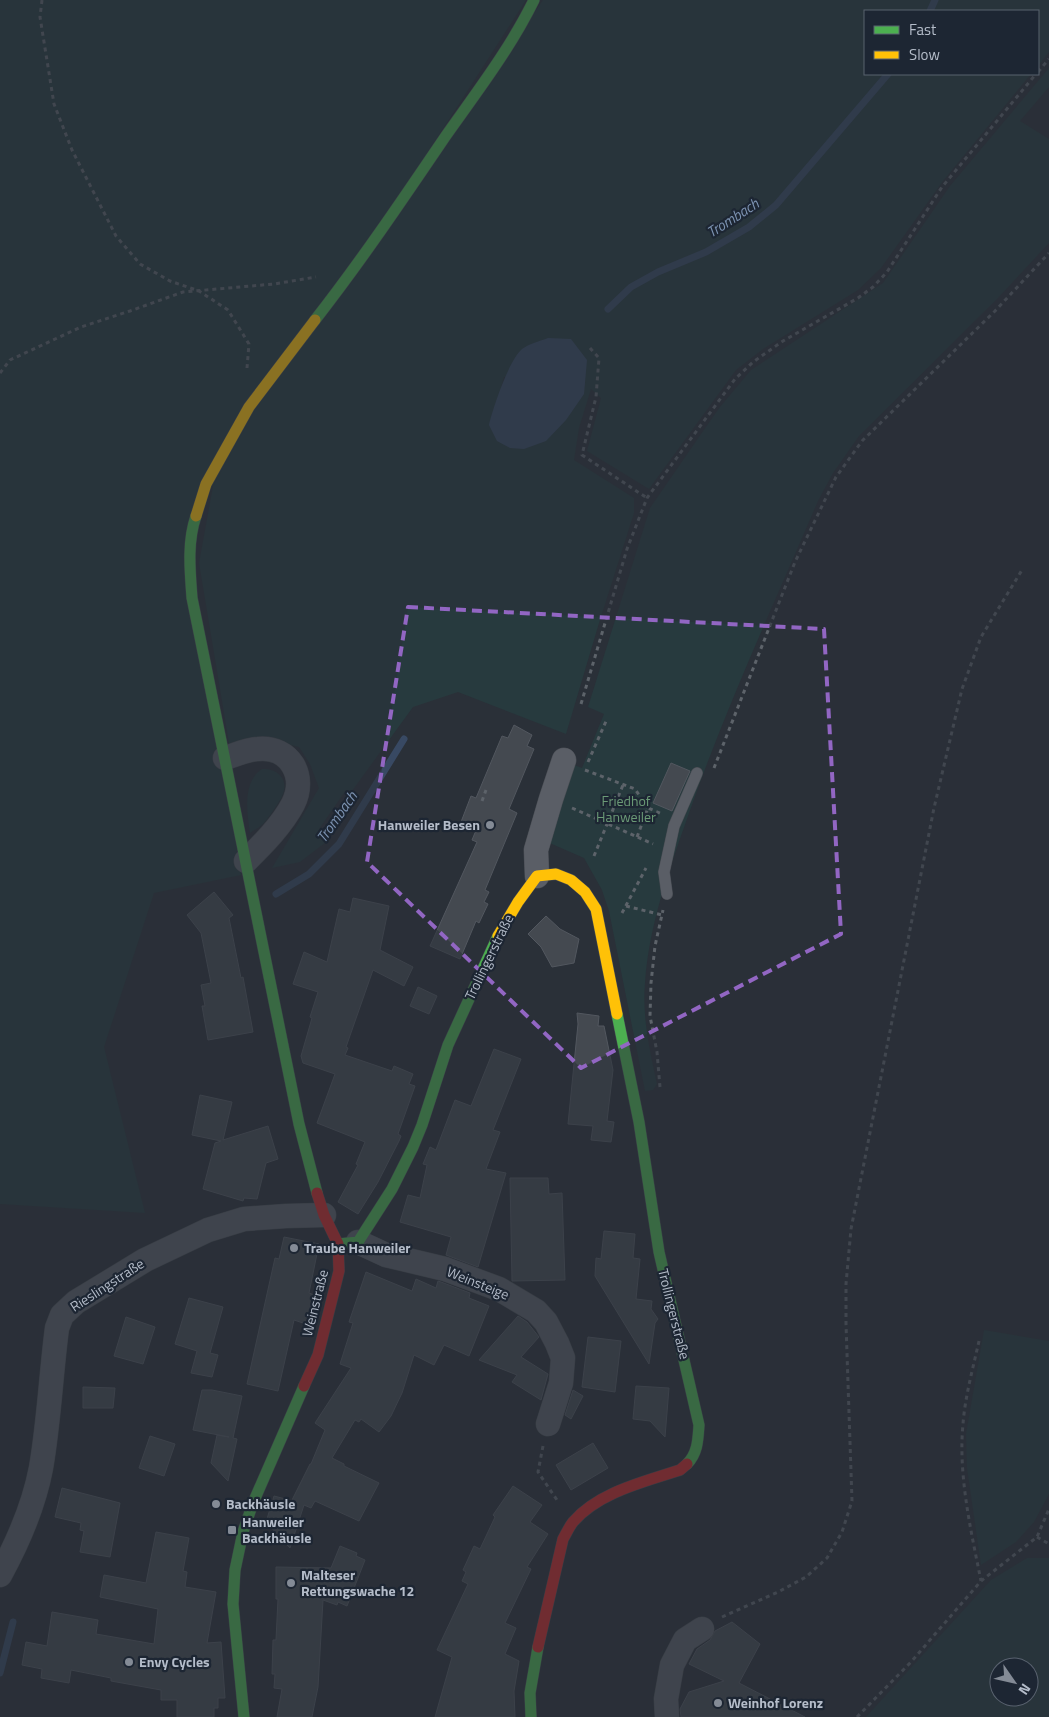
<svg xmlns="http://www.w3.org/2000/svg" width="1049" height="1717" font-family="'Titillium Web',sans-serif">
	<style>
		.green { fill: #273a3e; fill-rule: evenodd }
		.water { fill: #384963 }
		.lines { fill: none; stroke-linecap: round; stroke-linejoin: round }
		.stream { stroke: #384963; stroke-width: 7 }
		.building { fill: #444950; stroke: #52575f }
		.lane-casing { stroke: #484c53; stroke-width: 12 }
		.street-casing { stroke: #484c53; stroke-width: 25 }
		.fast-casing { stroke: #484c53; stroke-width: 12 }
		.slow-casing { stroke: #484c53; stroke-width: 12 }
		.jam-casing { stroke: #484c53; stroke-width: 12 }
		.path { stroke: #5d636a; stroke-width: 3; stroke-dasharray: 4 4; stroke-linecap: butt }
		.lane { stroke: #5a5e66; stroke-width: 11 }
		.street { stroke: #5a5e66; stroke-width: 24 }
		.fast { stroke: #4caf50; stroke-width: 11 }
		.slow { stroke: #ffc107; stroke-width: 11 }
		.jam { stroke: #c62828; stroke-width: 11 }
		.marked { fill: none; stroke: #9266c3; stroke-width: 4; stroke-dasharray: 10 6; stroke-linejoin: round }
		.poi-dot { fill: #848b96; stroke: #1d2633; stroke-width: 2 }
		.labels { text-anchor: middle; stroke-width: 4.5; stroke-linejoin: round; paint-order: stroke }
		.park-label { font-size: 14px; fill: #6b9a76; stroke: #1d2633 }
		.poi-label { font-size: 14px; font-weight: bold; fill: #b4bcc9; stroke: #1d2633; text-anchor: start }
		.street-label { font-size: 14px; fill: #b4bcc9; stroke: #1d2633 }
		.water-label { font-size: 15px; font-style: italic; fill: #7c92b1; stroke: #1d2633 }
	</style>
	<rect width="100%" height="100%" fill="#2a3038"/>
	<g class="green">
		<path d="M0 0H526L187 526 241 875 154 893 104 1047 145 1213 0 1204Z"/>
		<path d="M543 0H1049V52L1038 66V11H865V74H1031L943 181 881 268 858 290 763 349 736 370 649 489 587 451 601 398 591 389 579 428 574 460 634 498V513L599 623 566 734 458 692 413 707 352 791 346 790 319 829 330 839 300 862 272 868 319 788 310 764 299 747 277 742 230 749 199 563 213 486 255 410ZM504 377 584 394 500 392Z"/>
		<path d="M1049 68V87L1020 121 1049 139V243L997 299 859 436 833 473 818 501C773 606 725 709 688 816 669 870 649 925 645 983 642 1018 650 1051 657 1084L653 1090 645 1091 609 911 602 890 584 858 545 841 574 765 582 768 604 714 588 707 650 508 701 434 720 407 751 370 883 283 950 186Z"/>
		<path d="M262 769C276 768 289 778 283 794 281 800 268 819 263 824 260 827 254 830 250 833 247 813 242 782 262 769Z"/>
		<path d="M984 1330 1049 1341V1494L1034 1522 1016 1542 981 1565 967 1468 966 1434Z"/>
		<path d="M1027 1558H1049V1717H866L991 1580ZM999 1667H1029V1697H999Z"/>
	</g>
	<path class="water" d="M548 338 571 339 587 360 584 394 566 420 546 441 524 449 510 448 497 441 489 425C493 408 509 360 522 349 529 344 540 341 548 338Z"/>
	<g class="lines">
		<g class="stream">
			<path d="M930 11 935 0"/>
			<path d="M608 309 631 287 658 272 706 252 749 227 776 205 888 74"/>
			<path d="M276 894 309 874 339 844 404 739"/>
			<path d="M0 1673 13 1622"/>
		</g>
	</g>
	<g class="building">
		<path d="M514 725 532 735 527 746 534 749 509 809 517 813 485 890 489 892 484 902 488 904 479 923 476 921 460 959 430 946 477 842 472 840 477 828 461 822 471 796 476 798 502 736 508 738Z"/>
		<path d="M671 763 690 771 672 811 653 803Z"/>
		<path d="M214 892 233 915 229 918 241 978 243 977 253 1032 208 1040 202 1006H205L201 985 211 983 201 933 187 915Z"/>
		<path d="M353 898 389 906 380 950 413 967 404 986 373 970 346 1047 348 1048 345 1055 392 1071 394 1066 413 1074 409 1084 415 1086 398 1134 401 1136 399 1141 378 1182 358 1214 338 1202 358 1165 356 1164 365 1142 317 1123 335 1074 303 1063 301 1056 312 1018 310 1017 318 992 293 984 304 952 327 962 339 909 350 912Z"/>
		<path d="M546 916 560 929 579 939 574 963 552 967 541 947 528 934Z"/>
		<path d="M418 987 437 996 429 1014 410 1006Z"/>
		<path d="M577 1013 599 1016 598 1026H604L613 1070 607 1121 614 1122 611 1142 591 1140 593 1126 568 1124 578 1024Z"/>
		<path d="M494 1049 521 1059 493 1130 500 1132 486 1169 506 1173 478 1267 446 1255 451 1237 400 1222 408 1195 420 1198 427 1165 423 1164 430 1147 436 1150 455 1100 471 1106Z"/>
		<path d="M200 1095 232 1102 223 1140 268 1126 278 1159 266 1163 257 1199 244 1198 243 1201 203 1189 215 1143 221 1141 192 1135Z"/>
		<path d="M510 1178H548L549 1194 562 1193 565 1280 512 1281Z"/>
		<path d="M604 1231 635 1234 633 1258 640 1259 636 1299 652 1301 651 1309 658 1319 655 1323 649 1364 595 1276 596 1258 601 1259Z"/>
		<path d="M284 1237 319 1244 309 1293 317 1296 309 1325 294 1320 278 1391 247 1384 275 1258 279 1259Z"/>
		<path d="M366 1272 412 1291 416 1279 436 1288 438 1281 441 1282 470 1293 469 1298 489 1306 469 1356 444 1345 434 1365 414 1355 402 1393 391 1416 379 1432 361 1419 359 1422 355 1420 332 1458 344 1464V1466L379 1483 359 1521 315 1501 311 1508 304 1505 290 1548 266 1522 274 1496 297 1502 292 1500 310 1464H311L325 1430 315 1423 351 1368 340 1364 353 1323 349 1322Z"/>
		<path d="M189 1298 223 1307 210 1353 218 1355 212 1377 191 1373 197 1351 175 1344Z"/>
		<path d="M518 1316 527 1322 539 1337 521 1357 548 1374 541 1400 512 1382 517 1375 479 1360Z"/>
		<path d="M126 1317 155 1327 143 1364 114 1356Z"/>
		<path d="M588 1337 621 1341 615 1392 582 1387Z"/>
		<path d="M636 1386 669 1388 665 1437 650 1421 633 1419Z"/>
		<path d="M83 1387 115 1388 113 1408H83Z"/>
		<path d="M202 1390H212L242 1396 233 1438 237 1439 228 1481 211 1463 217 1435 229 1437 193 1430Z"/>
		<path d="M573 1390 583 1396 571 1419 565 1415Z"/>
		<path d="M150 1436 175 1444 164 1476 139 1468Z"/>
		<path d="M593 1443 608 1468 571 1490 556 1465Z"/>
		<path d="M513 1486 542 1505 530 1522 548 1534 527 1567 531 1569 505 1623 516 1628 505 1654 519 1661 514 1691 515 1717H435L452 1657 437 1650 468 1584 462 1581 466 1572 463 1570 474 1546 480 1549 495 1517 493 1515Z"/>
		<path d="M62 1488 120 1503 110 1557 80 1552 84 1531 80 1530 81 1523 55 1517Z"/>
		<path d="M156 1532 189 1538 183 1571 187 1572 185 1587 216 1592 207 1643 221 1642 225 1698H218V1708H214V1717H177V1700H161V1690L111 1681V1678L71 1670 69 1683 41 1678 42 1669 22 1665 26 1642 47 1646 52 1612 98 1620 96 1634 154 1644 158 1609 100 1597 104 1575 146 1583Z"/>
		<path d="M340 1546 357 1553 356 1556 365 1560 347 1606 338 1602 337 1605 323 1600 318 1687 312 1717H277L282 1689 274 1688 275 1674H272L273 1640H276L278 1599H276V1567L331 1568Z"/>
		<path d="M732 1622 760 1644 739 1683 805 1717H681L680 1709 689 1692 724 1681 689 1664 697 1649 710 1640 715 1631Z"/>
	</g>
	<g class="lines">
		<g class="lane-casing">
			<path id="lane" d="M667 894 664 872 674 826 697 773"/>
		</g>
		<g class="street-casing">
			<g id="street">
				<path d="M225 758C235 755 248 749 258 749 290 746 307 776 293 804 282 825 263 844 246 861"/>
				<path d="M537 876 536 850 551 799 564 760"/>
				<path d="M358 1242 386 1255 445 1269 499 1289 536 1311 546 1322 557 1343 563 1358 561 1383 548 1424"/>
				<path d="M0 1575C18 1542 34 1505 41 1468 49 1422 51 1374 57 1328L62 1315 76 1302 145 1260 208 1230 244 1219 286 1216 324 1215"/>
				<path d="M667 1717 666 1699 672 1665 685 1640 702 1629"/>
			</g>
		</g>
		<g class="fast-casing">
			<g id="fast">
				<path d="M315 320C361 261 403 199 445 137 476 93 510 49 534 0"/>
				<path d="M196 516C187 542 190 571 192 598L299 1124 317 1193"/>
				<path d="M617 1014 639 1122 659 1252 699 1425C698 1439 698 1453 687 1464"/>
				<path d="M338 1244 358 1242 392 1189 413 1147 422 1125 448 1045 498 936"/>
				<path d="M244 1717 233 1604 235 1570 243 1532 253 1503 304 1386"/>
				<path d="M531 1717 530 1693 538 1647"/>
			</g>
		</g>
		<g class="slow-casing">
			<g id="slow">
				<path d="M196 516 206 484 249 407 315 320"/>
				<path d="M498 936 518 902 537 876 556 874 571 880 585 892 596 909 617 1014"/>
			</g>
		</g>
		<g class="jam-casing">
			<g id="jam">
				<path d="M304 1386 318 1355 339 1271 338 1244 324 1215 317 1193"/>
				<path d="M538 1647 563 1539C566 1534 569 1527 573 1522 599 1492 644 1482 680 1470L687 1464"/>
			</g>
		</g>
		<g class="path">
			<path d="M42 0 40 17 54 104 72 150 116 236 140 264 170 281 199 291 228 310 249 344 247 368"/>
			<path d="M1038 72 1049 59"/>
			<path d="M590 348 599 358 596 397 582 455 647 498"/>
			<path d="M0 373 10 360 81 327 130 311 183 292 274 284 316 277"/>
			<path d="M581 704 627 549 647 498 735 379 753 362 783 341 858 298 873 287 887 272 942 187 1036 74"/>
			<path d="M588 762 607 719"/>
			<path d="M714 768 795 562 836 477 862 441 995 311 1049 253"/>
			<path d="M585 770 635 789 648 808"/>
			<path d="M482 801 486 790"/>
			<path d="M572 808 653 844"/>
			<path d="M637 837 648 808 662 814"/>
			<path d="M594 856 623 785"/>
			<path d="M626 906 662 915"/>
			<path d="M622 913 646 868"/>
			<path d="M660 1087 657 1052 650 1016 651 983 655 946 663 910"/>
			<path d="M979 1341C973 1368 965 1397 963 1424 958 1475 971 1531 981 1581"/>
			<path d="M543 1446 538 1472 559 1503"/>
			<path d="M1037 1537 1049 1544"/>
			<path d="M722 1617 778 1592 806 1577 827 1558 842 1532 852 1501 846 1324V1284L851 1229 934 808 962 689 981 637 1022 570"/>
			<path d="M857 1717 911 1662 981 1581 1037 1537 1049 1509"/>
		</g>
		<use href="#lane" class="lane"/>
		<use href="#street" class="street"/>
		<use href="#fast" class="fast"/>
		<use href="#slow" class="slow"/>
		<use href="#jam" class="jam"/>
	</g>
	<path d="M0 0H1049V1717H0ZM408 607 824 629 841 934 581 1068 367 862Z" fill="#2a3038" fill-opacity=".55" fill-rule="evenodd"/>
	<path class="marked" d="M408 607 824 629 841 934 581 1068 367 862Z"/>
	<g class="poi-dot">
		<circle cx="490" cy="825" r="5"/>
		<circle cx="294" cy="1248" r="5"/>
		<circle cx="216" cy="1504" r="5"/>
		<rect x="227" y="1525" width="10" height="10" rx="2.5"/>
		<circle cx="291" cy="1583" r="5"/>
		<circle cx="129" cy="1662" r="5"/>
		<circle cx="718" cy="1703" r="5"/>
	</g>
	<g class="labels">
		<g class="park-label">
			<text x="626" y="806">Friedhof<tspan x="626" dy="16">Hanweiler</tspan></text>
		</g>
		<g class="poi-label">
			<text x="480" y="830" text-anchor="end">Hanweiler Besen</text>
			<text x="304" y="1253">Traube Hanweiler</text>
			<text x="226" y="1509">Backhäusle</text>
			<text x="242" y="1527">Hanweiler<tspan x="242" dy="16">Backhäusle</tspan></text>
			<text x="301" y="1580">Malteser<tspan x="301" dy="16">Rettungswache 12</tspan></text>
			<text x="139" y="1667">Envy Cycles</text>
			<text x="728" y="1708">Weinhof Lorenz</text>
		</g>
		<g class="street-label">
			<text transform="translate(489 957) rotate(-64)" y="5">Trollingerstraße</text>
			<text transform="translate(478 1283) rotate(22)" y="5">Weinsteige</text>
			<text transform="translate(107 1285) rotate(-33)" y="5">Rieslingstraße</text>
			<text transform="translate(315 1303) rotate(-76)" y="5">Weinstraße</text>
			<text transform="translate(674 1314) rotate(76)" y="5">Trollingerstraße</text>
		</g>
		<g class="water-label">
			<text transform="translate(733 218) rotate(-33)" y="5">Trombach</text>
			<text transform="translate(337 817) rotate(-55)" y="5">Trombach</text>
		</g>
	</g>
	<rect x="864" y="10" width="175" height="65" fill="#1d2633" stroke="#59626f"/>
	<rect x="874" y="26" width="25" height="8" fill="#4caf50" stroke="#59626f"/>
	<text x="909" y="35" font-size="15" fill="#b4bcc9">Fast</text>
	<rect x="874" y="51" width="25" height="8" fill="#ffc107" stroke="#59626f"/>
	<text x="909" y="60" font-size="15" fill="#b4bcc9">Slow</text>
	<g transform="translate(1014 1682) rotate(124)"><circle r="24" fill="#1d2633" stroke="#59626f"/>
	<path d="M0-4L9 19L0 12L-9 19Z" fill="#848b96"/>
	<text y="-8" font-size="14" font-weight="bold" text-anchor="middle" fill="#b4bcc9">N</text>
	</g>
</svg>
